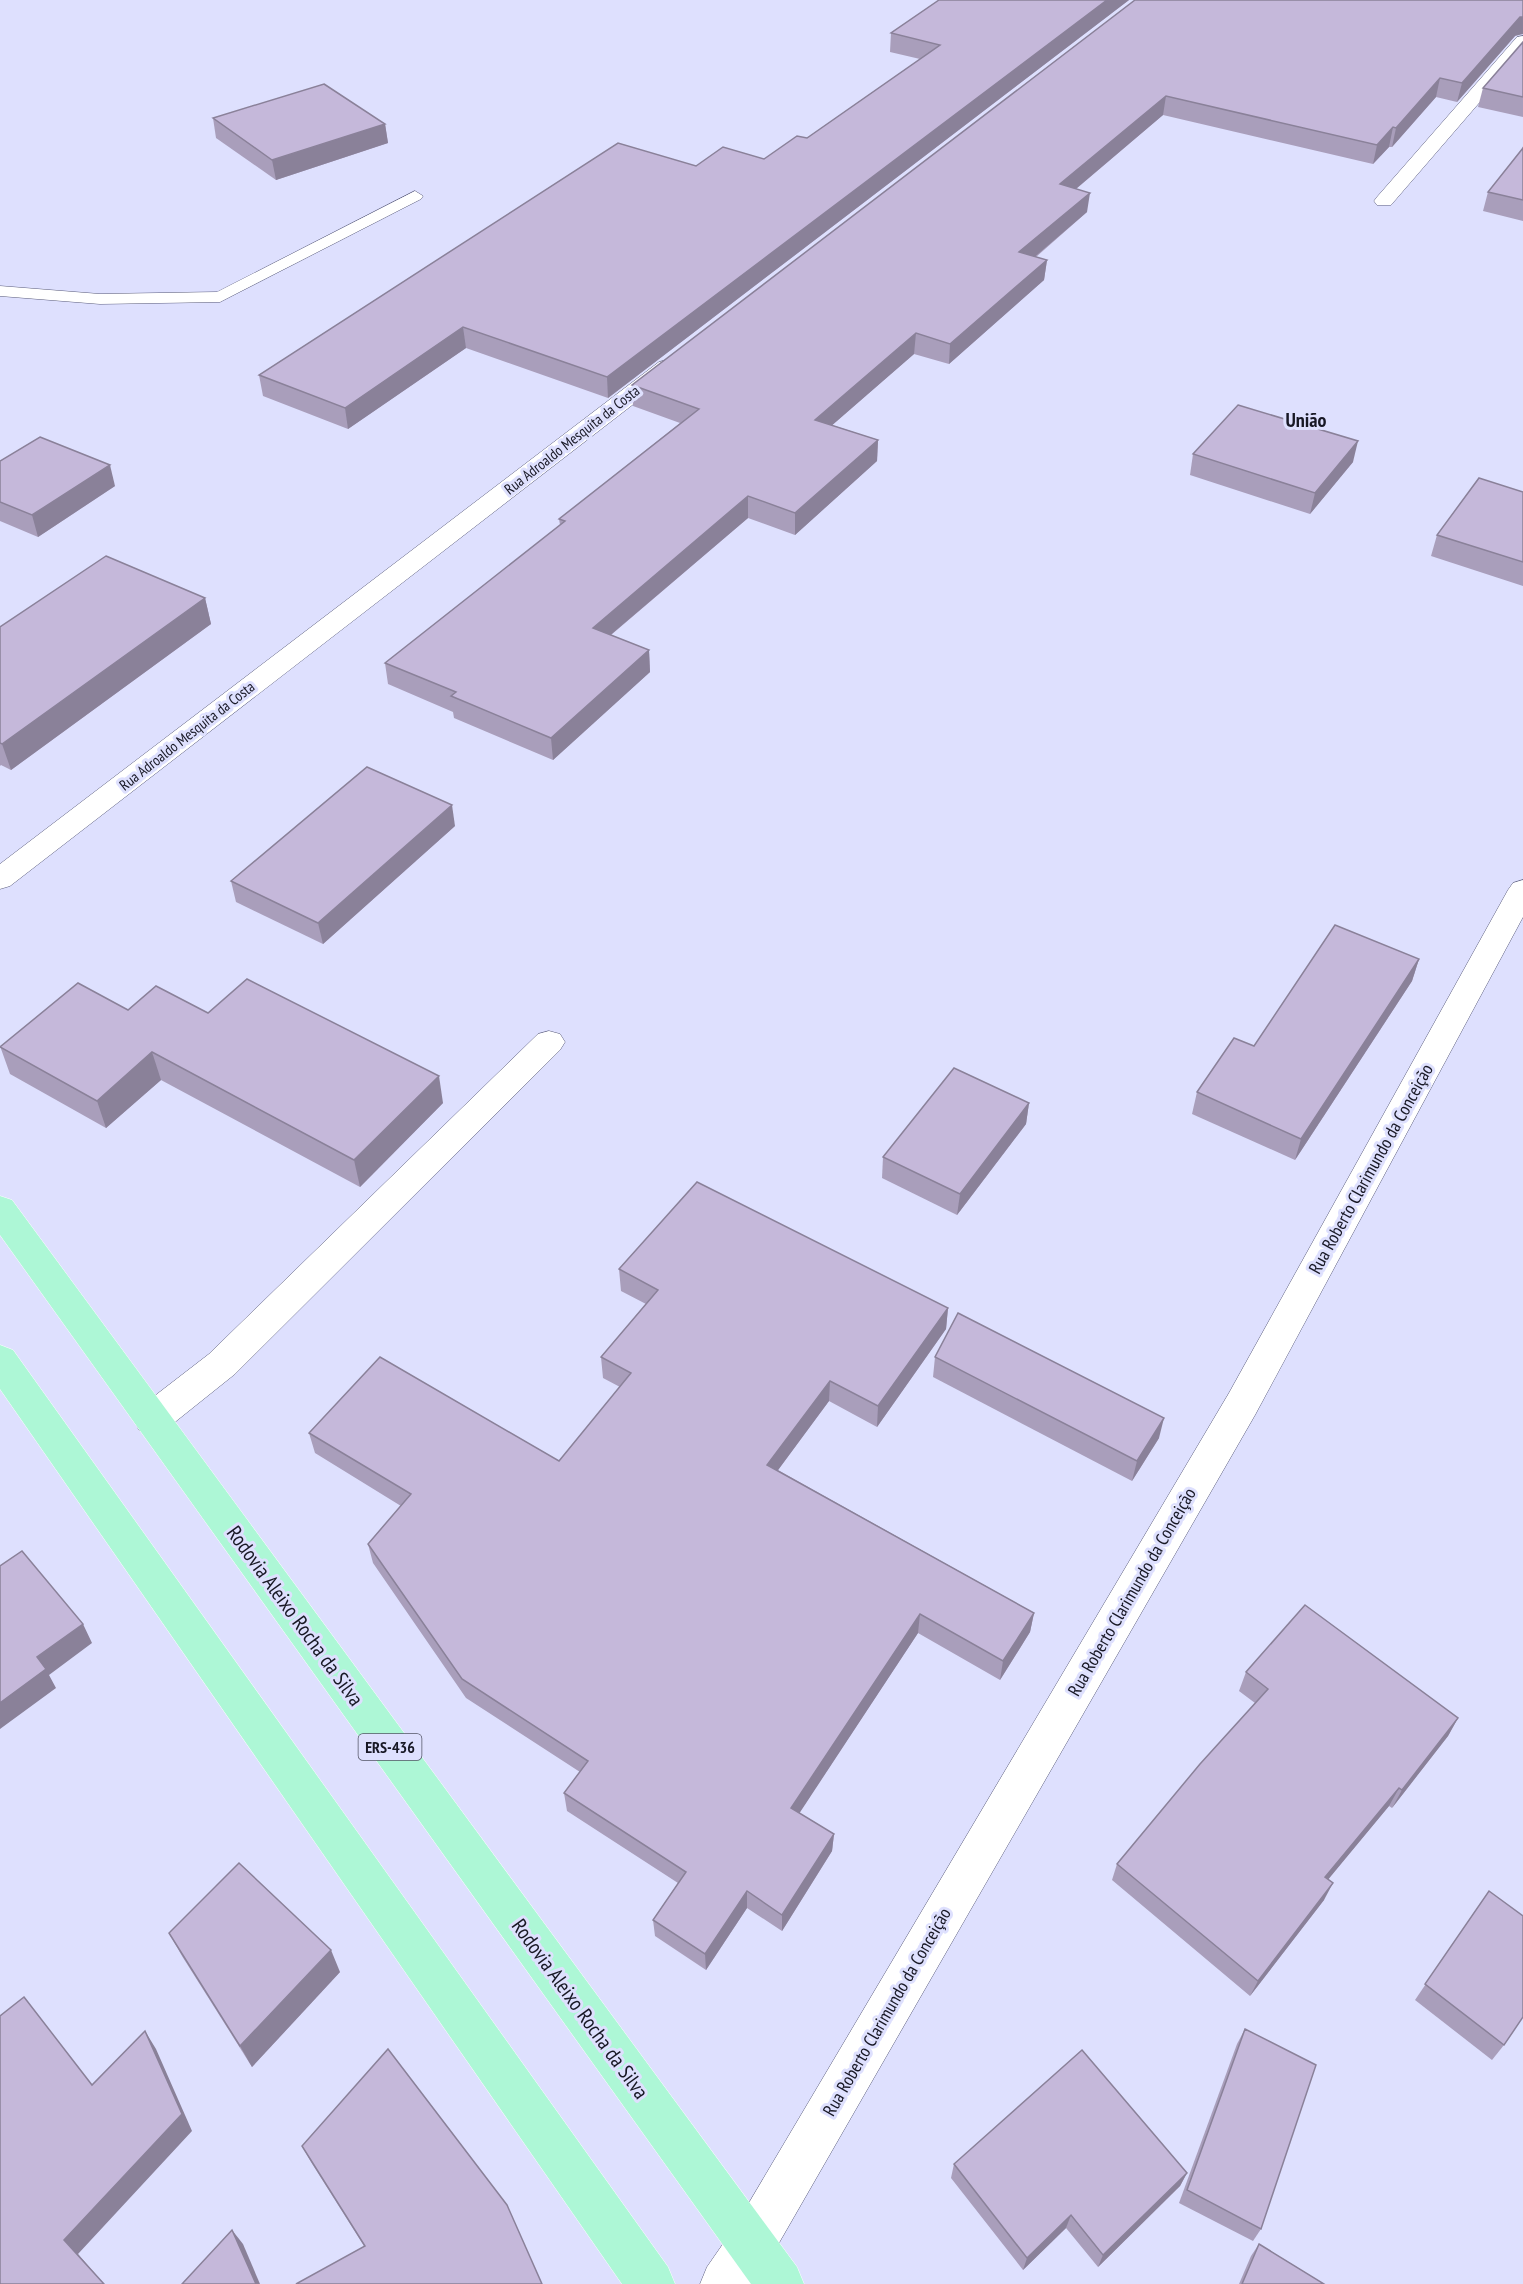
<svg xmlns="http://www.w3.org/2000/svg" width="1523" height="2284" font-family="'PT Sans Narrow',sans-serif">
	<style>
		.lines { fill: none; stroke-linecap: round; stroke-linejoin: round }
		.lane-casing { stroke: #5a5c7b; stroke-width: 1 }
		.street-casing { stroke: #5a5c7b; stroke-width: 1 }
		.primary-casing { stroke: #fff; stroke-width: 1 }
		.lane { fill: #fff; fill-rule: evenodd }
		.street { fill: #fff; fill-rule: evenodd }
		.primary { fill: #adf7d6; fill-rule: evenodd }
		.wall { fill: #a99ebb }
		.shaded-wall { fill: #8a8199 }
		.building { fill: #c5b8da; stroke: #8a8199; stroke-width: 1.5 }
		.labels { text-anchor: middle; stroke-width: 6; stroke-linejoin: round; paint-order: stroke }
		.far-street-label { font-size: 15px; fill: #181825; stroke: #dee0fe }
		.shield { fill: #dee0fe; stroke: #535466; stroke-width: 1.5 }
		.shield-label { font-size: 16px; font-weight: bold; fill: #181825 }
		.street-label { font-size: 18px; fill: #181825; stroke: #dee0fe }
		.far-district-label { font-size: 20px; font-weight: bold; fill: #181825; stroke: #dee0fe }
		.near-street-label { font-size: 21px; fill: #181825; stroke: #dee0fe }
	</style>
	<rect width="100%" height="100%" fill="#dee0fe"/>
	<g class="lines">
		<g class="lane-casing">
			<path id="lane" d="M415 191 423 196 421 199 220 302 100 304 0 296V286L100 294 217 292Z"/>
		</g>
		<g class="street-casing">
			<g id="street">
				<path d="M1523 36V52L1391 205H1377L1374 201 1377 197 1517 37Z"/>
				<path d="M667 360 675 362 678 367 675 372 10 886 0 889V864L659 362Z"/>
				<path d="M1523 880V917L1255 1415 768 2262 753 2284H700L707 2267 734 2228 1229 1393 1508 890 1513 883Z"/>
				<path d="M549 1031 560 1034 565 1042 560 1050 235 1374 165 1430 152 1434 139 1430 134 1419 139 1408 209 1354 538 1034Z"/>
			</g>
		</g>
		<g class="primary-casing">
			<g id="primary">
				<path d="M0 1196 12 1200 797 2267 804 2284H751L0 1235Z"/>
				<path d="M0 1345 13 1350 668 2267 675 2284H622L0 1389Z"/>
			</g>
		</g>
		<use href="#lane" class="lane"/>
		<use href="#street" class="street"/>
		<use href="#primary" class="primary"/>
	</g>
	<g class="wall">
		<path d="M939 0H1129L608 398 466 348 348 429 263 396 259 375 696 166 764 159 807 138 920 59 890 52 891 33Z"/>
		<path d="M1135 0 1515 36 1457 102 1436 97 1392 147H1389L1373 164 1163 115 1076 189 1087 212 1036 257 1047 260 1044 280 949 364 914 354 832 425 878 440 877 461 795 535 748 518 611 635 649 650 650 672 553 760 454 718 453 712 388 684 385 663 560 525 559 519 680 423 633 406 632 385Z"/>
		<path d="M1523 42V117L1478 107 1483 88Z"/>
		<path d="M213 118 385 124 388 143 276 180 216 138Z"/>
		<path d="M1523 146V221L1483 211 1488 192 1522 149Z"/>
		<path d="M1193 454 1353 462 1310 514 1190 475Z"/>
		<path d="M0 461 115 486 38 537 0 521Z"/>
		<path d="M1523 492V586L1431 556 1437 535Z"/>
		<path d="M205 598 211 624 11 770 1 765 0 766V627Z"/>
		<path d="M455 826 323 944 236 902 231 881Z"/>
		<path d="M1419 959 1412 981 1295 1160 1192 1114 1197 1092 1254 1046Z"/>
		<path d="M128 1010 208 1013 443 1103 360 1187 161 1080 106 1128 10 1074 0 1046Z"/>
		<path d="M1029 1103 1026 1124 957 1215 882 1178 883 1157Z"/>
		<path d="M619 1269 948 1308 946 1329 877 1427 829 1401 778 1470 1034 1613 1030 1632 1000 1680 918 1633 799 1813 834 1834 832 1851 782 1931 747 1908 706 1970 655 1936 653 1920 678 1883 567 1811 564 1793 580 1772 466 1698 373 1563 368 1544 401 1506 315 1453 309 1433 559 1461 620 1387 603 1378 601 1357 646 1304 621 1291Z"/>
		<path d="M935 1357 1159 1438 1132 1481 933 1377Z"/>
		<path d="M1246 1672 1458 1718 1448 1736 1392 1808 1389 1806 1328 1879 1324 1900 1250 1996 1112 1880 1117 1864 1255 1703 1239 1691Z"/>
		<path d="M1489 1891 1504 2045 1492 2060 1415 2000Z"/>
		<path d="M169 1933 340 1972 252 2067 182 1956Z"/>
		<path d="M1245 2029 1261 2229 1253 2241 1179 2203 1237 2044Z"/>
		<path d="M302 2146 542 2284 364 2246 311 2162Z"/>
		<path d="M954 2164 1187 2173 1180 2186 1098 2267 1066 2228 1023 2270 951 2178Z"/>
		<path d="M1259 2244 1324 2284H1239L1251 2256Z"/>
	</g>
	<g class="shaded-wall">
		<path d="M1107 0H1129L608 398 607 377Z"/>
		<path d="M1520 17H1523V34L1515 36 1457 102 1462 83Z"/>
		<path d="M1440 78 1436 97 1392 147 1396 128Z"/>
		<path d="M1166 96 1163 115 1058 204 1060 184Z"/>
		<path d="M385 124 388 143 276 180 272 160Z"/>
		<path d="M1393 127 1389 147 1373 164 1377 145Z"/>
		<path d="M1090 193 1087 212 1017 272 1019 252Z"/>
		<path d="M1047 260 1044 280 949 364 950 344Z"/>
		<path d="M463 327 466 348 348 429 345 408Z"/>
		<path d="M916 333 914 354 814 441 815 420Z"/>
		<path d="M878 440 877 461 795 535V513Z"/>
		<path d="M1358 441 1353 462 1310 514 1315 493Z"/>
		<path d="M110 465 115 486 38 537 32 515Z"/>
		<path d="M748 496V518L594 649 593 628Z"/>
		<path d="M205 598 211 624 11 770 2 744Z"/>
		<path d="M649 650 650 672 553 760 551 738Z"/>
		<path d="M452 805 455 826 323 944 318 923Z"/>
		<path d="M1419 959 1412 981 1295 1160 1301 1139Z"/>
		<path d="M152 1052 161 1080 106 1128 97 1101Z"/>
		<path d="M439 1076 443 1103 360 1187 354 1160Z"/>
		<path d="M1029 1103 1026 1124 957 1215 960 1194Z"/>
		<path d="M948 1308 946 1329 877 1427 878 1406Z"/>
		<path d="M830 1381 829 1401 767 1485V1465Z"/>
		<path d="M1164 1418 1159 1438 1132 1481 1137 1461Z"/>
		<path d="M1034 1613 1030 1632 1000 1680 1003 1661Z"/>
		<path d="M920 1614 918 1633 791 1826V1808Z"/>
		<path d="M83 1624 92 1643 49 1675 56 1688 0 1729V1703L37 1657Z"/>
		<path d="M1458 1718 1448 1736 1392 1808 1402 1790Z"/>
		<path d="M1399 1788 1389 1806 1317 1893 1325 1877Z"/>
		<path d="M834 1834 832 1851 782 1931V1915Z"/>
		<path d="M1333 1883 1324 1900 1250 1996 1258 1981Z"/>
		<path d="M747 1891V1908L706 1970 705 1954Z"/>
		<path d="M331 1950 340 1972 252 2067 240 2046Z"/>
		<path d="M145 2031 156 2049 192 2131 78 2254 104 2284 64 2240Z"/>
		<path d="M1187 2173 1180 2186 1098 2267 1103 2255Z"/>
		<path d="M1071 2215 1066 2228 1023 2270 1027 2258Z"/>
		<path d="M232 2230 243 2244 260 2284H256Z"/>
	</g>
	<g class="building">
		<path d="M939 0H1107L607 377 463 327 345 408 259 375 618 143 696 166 723 147 764 159 797 136 807 138 940 45 891 33Z"/>
		<path d="M1135 0H1523V17H1520L1462 83 1440 78 1396 128 1393 127 1377 145 1166 96 1060 184 1090 193 1019 252 1047 260 950 344 916 333 815 420 878 440 795 513 748 496 593 628 649 650 551 738 451 696 456 692 385 663 565 521 559 519 699 409 632 385Z"/>
		<path d="M1523 42V97L1483 88Z"/>
		<path d="M324 84 385 124 272 160 213 118Z"/>
		<path d="M1523 148V200L1488 192Z"/>
		<path d="M1238 405 1358 441 1315 493 1193 454Z"/>
		<path d="M40 437 110 465 32 515 0 502V461Z"/>
		<path d="M1479 478 1523 492V562L1437 535Z"/>
		<path d="M106 556 205 598 2 744 0 743V627Z"/>
		<path d="M367 767 452 805 318 923 231 881Z"/>
		<path d="M1335 925 1419 959 1301 1139 1197 1092 1234 1038 1254 1046Z"/>
		<path d="M247 979 439 1076 354 1160 152 1052 97 1101 0 1047 78 983 128 1010 156 986 208 1013Z"/>
		<path d="M954 1068 1029 1103 960 1194 883 1157Z"/>
		<path d="M697 1182 948 1308 878 1406 830 1381 767 1465 1034 1613 1003 1661 920 1614 791 1808 834 1834 782 1915 747 1891 705 1954 653 1920 686 1872 564 1793 588 1761 462 1679 368 1544 411 1494 309 1433 380 1357 559 1461 631 1373 601 1357 658 1290 619 1269Z"/>
		<path d="M958 1313 1164 1418 1137 1461 935 1357Z"/>
		<path d="M22 1551 83 1624 37 1657 46 1669 0 1703V1566Z"/>
		<path d="M1305 1605 1458 1718 1402 1790 1399 1788 1325 1877 1333 1883 1258 1981 1117 1864 1200 1764 1268 1689 1246 1672Z"/>
		<path d="M239 1863 331 1950 240 2046 169 1933Z"/>
		<path d="M1489 1891 1523 1916V2017L1504 2045 1425 1984Z"/>
		<path d="M24 1997 92 2085 145 2031 182 2114 64 2240 104 2284H0V2016Z"/>
		<path d="M1245 2029 1316 2065 1261 2229 1187 2190Z"/>
		<path d="M388 2049 507 2205 542 2284H296L365 2246 302 2146Z"/>
		<path d="M1082 2050 1187 2173 1103 2255 1071 2215 1027 2258 954 2164Z"/>
		<path d="M232 2230 256 2284H182Z"/>
		<path d="M1259 2244 1324 2284H1242Z"/>
	</g>
	<g class="labels">
		<g class="far-street-label">
			<text transform="translate(572 440) rotate(-38)" y="5">Rua Adroaldo Mesquita da Costa</text>
			<text transform="translate(187 736) rotate(-38)" y="5">Rua Adroaldo Mesquita da Costa</text>
		</g>
		<rect class="shield" x="358.5" y="1734" width="63" height="26" rx="4.5"/>
		<g class="shield-label">
			<text x="390" y="1753">ERS-436</text>
		</g>
		<g class="street-label">
			<text transform="translate(1371 1169) rotate(-61)" y="6">Rua Roberto Clarimundo da Conceição</text>
			<text transform="translate(1132 1592) rotate(-60)" y="6">Rua Roberto Clarimundo da Conceição</text>
			<text transform="translate(887 2012) rotate(-60)" y="6">Rua Roberto Clarimundo da Conceição</text>
		</g>
		<g class="far-district-label">
			<text x="1306" y="427">União</text>
		</g>
		<g class="near-street-label">
			<text transform="translate(295 1616) rotate(54)" y="7">Rodovia Aleixo Rocha da Silva</text>
			<text transform="translate(580 2009) rotate(54)" y="7">Rodovia Aleixo Rocha da Silva</text>
		</g>
	</g>
</svg>
